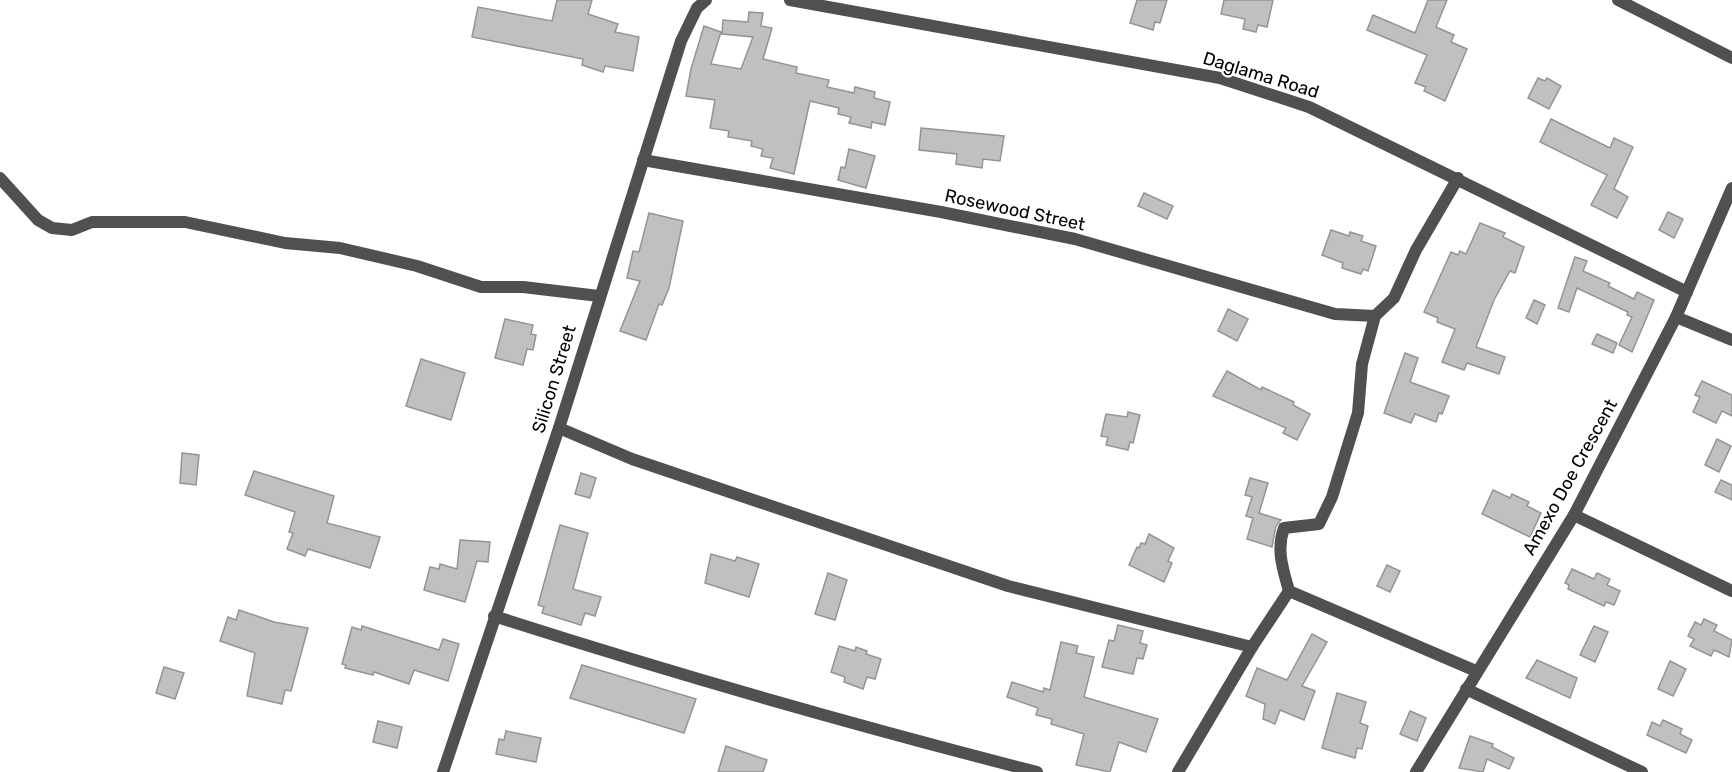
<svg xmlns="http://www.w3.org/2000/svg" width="1732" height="772" font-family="Rubik,sans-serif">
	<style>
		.building { fill: #c0c0c0; stroke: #949494; stroke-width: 1.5 }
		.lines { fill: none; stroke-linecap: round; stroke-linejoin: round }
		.street { stroke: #505050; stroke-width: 12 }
		.labels { text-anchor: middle; stroke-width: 4.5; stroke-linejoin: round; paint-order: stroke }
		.street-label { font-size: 18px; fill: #000; stroke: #fff }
	</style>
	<rect width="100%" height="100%" fill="#fff"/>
	<g class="building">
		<path d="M557 0H592L588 14 618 24 615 32 639 37 633 71 605 66 603 72 582 65 583 59 472 37 478 7 552 21Z"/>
		<path d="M1137 0H1167L1160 23 1155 22 1153 30 1130 23Z"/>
		<path d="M1224 0H1273L1267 27 1258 25 1256 32 1243 29 1245 19 1221 14Z"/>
		<path d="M1428 0H1447L1436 27 1454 35 1451 42 1467 49 1445 101 1424 91 1426 87 1415 83 1427 55 1367 30 1373 15 1415 33Z"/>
		<path d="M749 12 763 13 761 26 772 28 763 59 797 67 796 73 829 80 827 87 854 93 855 87 875 92 874 98 890 102 885 125 872 122 871 128 849 123 851 117 838 114 839 108 810 101 794 174 770 168 773 158 761 156 763 149 751 146 752 141 728 137 729 131 710 128 715 100 686 96 691 69 704 26 721 32 711 64 741 69 753 37 722 34 723 20 748 22Z"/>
		<path d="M1538 78 1545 81 1547 78 1561 86 1549 109 1528 98Z"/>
		<path d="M1551 119 1610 148 1614 138 1633 147 1614 189 1628 197 1617 218 1591 205 1607 175 1540 142Z"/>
		<path d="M921 128 1004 136 1000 161 983 159 982 168 956 164 957 154 919 150Z"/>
		<path d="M849 149 875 156 866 188 838 180 841 167 845 168Z"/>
		<path d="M1144 193 1173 206 1167 219 1138 206Z"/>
		<path d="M1668 212 1683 219 1674 238 1659 230Z"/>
		<path d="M649 213 683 221 669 288 662 305 659 304 646 340 620 331 640 281 627 278 633 251 639 252Z"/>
		<path d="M1480 223 1505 233 1503 237 1524 247 1515 273 1510 271 1494 300 1476 347 1505 357 1499 374 1467 363 1464 370 1442 362 1455 329 1437 322 1438 318 1424 312 1451 252 1458 255 1460 251 1466 254Z"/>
		<path d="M1331 230 1349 236 1350 232 1363 236 1361 241 1376 246 1368 271 1363 269 1361 274 1342 268 1343 263 1322 255Z"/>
		<path d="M1575 257 1587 261 1583 271 1610 283 1608 286 1634 299 1637 292 1654 300 1632 352 1619 345 1632 317 1627 315 1628 312 1577 288 1569 312 1558 308Z"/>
		<path d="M1534 300 1545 305 1537 324 1526 318Z"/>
		<path d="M1228 309 1248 319 1237 341 1218 331Z"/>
		<path d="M505 319 533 325 531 334 536 335 533 350 527 349 523 365 495 358Z"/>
		<path d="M1597 334 1617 343 1613 353 1592 344Z"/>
		<path d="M1405 353 1418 358 1410 382 1449 396 1442 414 1439 413 1436 422 1415 414 1411 423 1384 413Z"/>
		<path d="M421 359 465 373 451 420 406 406Z"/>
		<path d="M1227 371 1261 390 1262 387 1294 402 1293 405 1310 414 1297 440 1283 433 1286 428 1213 396Z"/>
		<path d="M1702 381 1732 395V416L1722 411 1716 423 1693 412 1700 397 1695 395Z"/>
		<path d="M1128 412 1140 415 1133 443 1130 442 1128 450 1106 445 1108 437 1101 436 1106 414 1127 417Z"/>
		<path d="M1717 439 1731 446 1719 472 1705 465Z"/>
		<path d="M182 453 199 455 196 485 180 483Z"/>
		<path d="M254 471 334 496 327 523 380 537 370 568 308 549 305 556 287 549 293 533 289 532 295 512 245 495Z"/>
		<path d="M581 473 596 478 590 498 575 494Z"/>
		<path d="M1250 478 1268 483 1259 513 1281 520 1276 526 1272 547 1247 539 1253 518 1246 516 1252 497 1245 495Z"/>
		<path d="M1721 480 1732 485V500L1715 492Z"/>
		<path d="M1493 490 1510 498 1512 494 1529 502 1527 506 1541 513 1530 537 1482 514Z"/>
		<path d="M560 525 588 533 573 589 601 597 595 616 585 613 581 625 542 613 544 607 538 605Z"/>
		<path d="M1149 534 1174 548 1168 561 1172 563 1164 582 1129 565 1137 547 1139 548 1141 543 1145 544Z"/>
		<path d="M460 540 490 542 488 562 477 561 465 602 424 590 430 567 439 569 440 564 457 569Z"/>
		<path d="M711 554 735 561 737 557 759 564 749 597 705 583Z"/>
		<path d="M1387 565 1400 571 1390 592 1377 586Z"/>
		<path d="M1572 569 1594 579 1597 573 1610 579 1607 585 1620 591 1614 605 1606 602 1604 606 1568 589 1569 585 1565 583Z"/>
		<path d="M828 573 847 580 835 620 815 614Z"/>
		<path d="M239 610 274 622 308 628 291 691 285 690 282 704 247 696 255 653 220 641 228 617 236 620Z"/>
		<path d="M1704 619 1717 625 1714 631 1732 640 1729 657 1714 650 1711 656 1690 646 1694 639 1688 636 1695 622 1701 625Z"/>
		<path d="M1118 625 1143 631 1140 643 1147 645 1143 659 1137 658 1133 674 1102 667 1109 640 1114 641Z"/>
		<path d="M362 626 439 650 443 639 459 644 448 681 414 670 409 684 374 672 373 675 345 668 346 665 342 664 352 627 361 630Z"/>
		<path d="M1594 626 1608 632 1595 662 1580 655Z"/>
		<path d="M1312 634 1327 642 1302 686 1315 691 1304 720 1280 710 1275 724 1263 719 1265 704 1246 696 1257 668 1287 680Z"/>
		<path d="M1061 642 1078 646 1076 653 1094 657 1084 697 1158 719 1146 752 1119 742 1110 772 1076 765 1084 734 1051 724 1052 719 1036 715 1038 708 1007 697 1012 682 1043 692 1044 688 1050 690Z"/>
		<path d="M839 646 855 651 856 647 867 651 866 654 881 659 875 679 867 677 863 689 844 682 845 677 831 672Z"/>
		<path d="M1537 660 1577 678 1570 698 1526 678Z"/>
		<path d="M1670 661 1686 669 1673 696 1658 689Z"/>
		<path d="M582 665 696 699 684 733 570 698Z"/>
		<path d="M164 667 184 673 175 699 156 693Z"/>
		<path d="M1337 693 1366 702 1360 723 1368 726 1362 749 1357 748 1355 758 1322 748Z"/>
		<path d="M1410 711 1426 718 1417 741 1400 734Z"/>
		<path d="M1663 720 1682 729 1680 734 1692 740 1686 753 1647 735 1652 722 1660 726Z"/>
		<path d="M378 721 402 727 397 748 373 742Z"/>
		<path d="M506 731 541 738 536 762 496 754 499 739 504 740Z"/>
		<path d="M1470 736 1493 744 1492 747 1514 758 1509 769 1487 759 1483 772 1459 768Z"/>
		<path d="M726 746 767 760 763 772H718Z"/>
	</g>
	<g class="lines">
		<g class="street">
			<path d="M790 0 1220 78 1309 107 1687 292"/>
			<path d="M1618 0 1732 58"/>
			<path d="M643 160 941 212 1075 239 1335 314 1375 316"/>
			<path d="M0 178 38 220 52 228 72 230 92 222H185L285 243 340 248 417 266 481 287H523L599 296"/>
			<path d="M1676 317 1732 340"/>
			<path d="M559 428 632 459 1008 586 1252 647"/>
			<path d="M1574 515 1732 591"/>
			<path d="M1289 591 1476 671"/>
			<path d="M494 616C674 674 854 725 1037 772"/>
			<path d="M1466 689 1642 772"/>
			<path d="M443 772 559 428 681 41 697 8 706 0"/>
			<path d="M1178 772 1252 647 1289 591C1283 569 1276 550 1284 528L1319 524 1332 497 1358 413 1362 364 1375 316 1394 298 1416 250 1458 178"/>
			<path d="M1416 772 1574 515 1676 317 1732 188"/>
		</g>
	</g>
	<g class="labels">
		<g class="street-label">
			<text transform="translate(1261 75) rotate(17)" y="6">Daglama Road</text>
			<text transform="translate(1015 210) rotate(12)" y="6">Rosewood Street</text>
			<text transform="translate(554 379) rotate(-73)" y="6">Silicon Street</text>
			<text transform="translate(1570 477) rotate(-61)" y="6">Amexo Doe Crescent</text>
		</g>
	</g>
</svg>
